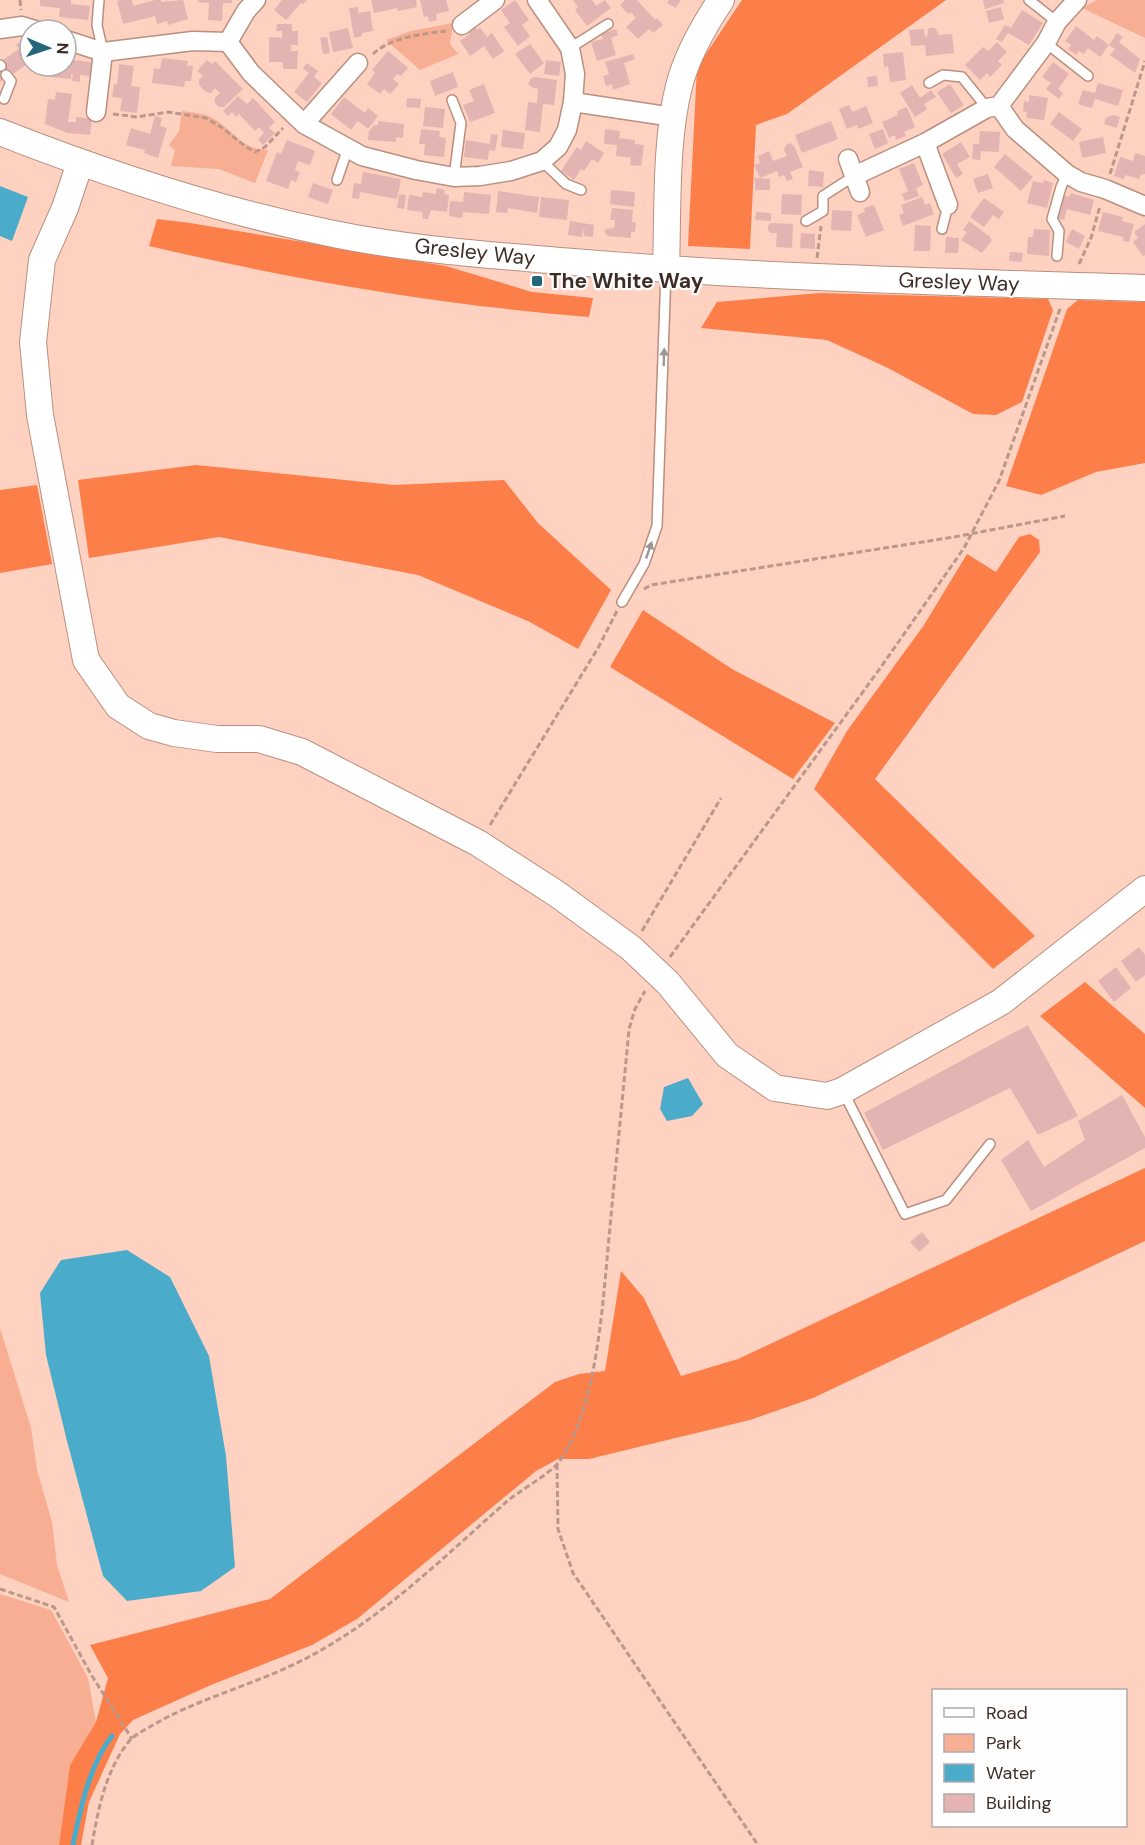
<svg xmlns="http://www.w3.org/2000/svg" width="1145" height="1845" font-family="'DM Sans',sans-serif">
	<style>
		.green { fill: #f7ae92 }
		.forest { fill: #fc7f4a }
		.water { fill: #4babca }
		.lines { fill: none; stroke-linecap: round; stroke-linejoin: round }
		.stream { stroke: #4babca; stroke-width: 5 }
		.building { fill: #e4b4b2 }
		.lane-casing { stroke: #b98f7f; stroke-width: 12 }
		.street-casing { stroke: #b98f7f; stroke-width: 21 }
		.secondary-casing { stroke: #b98f7f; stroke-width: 28 }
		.path { stroke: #bb988a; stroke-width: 3; stroke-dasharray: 6 3; stroke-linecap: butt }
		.lane { stroke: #fff; stroke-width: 9 }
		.street { stroke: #fff; stroke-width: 18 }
		.secondary { stroke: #fff; stroke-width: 26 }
		.oneway { fill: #9e9692 }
		.poi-dot { fill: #26667a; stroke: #fefefe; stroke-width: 2 }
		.labels { text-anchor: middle; stroke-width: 4.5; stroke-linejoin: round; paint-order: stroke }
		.street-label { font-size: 21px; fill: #3e2d26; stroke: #fefefe }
		.poi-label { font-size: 21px; font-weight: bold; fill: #3e2d26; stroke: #fefefe; text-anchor: start }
	</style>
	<rect width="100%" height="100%" fill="#fed1c0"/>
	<g class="green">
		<path d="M1097 0H1145V38L1082 8Z"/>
		<path d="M453 23 450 44 458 54 420 70 386 40 411 31Z"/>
		<path d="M182 111C190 112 199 113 206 115 232 125 238 150 268 150L255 183 219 169 171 166 175 150 169 145 179 131Z"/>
		<path d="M0 1328 31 1428 37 1470 52 1522 57 1565 69 1602 0 1574Z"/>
		<path d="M0 1594 51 1610 88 1678 96 1722 70 1765 59 1845H0Z"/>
	</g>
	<g class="forest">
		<path d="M742 0H946L787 114 756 125 750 249 688 246 697 67Z"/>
		<path d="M157 219 190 223 446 266 532 292 593 298 589 317C441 305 294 280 149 246Z"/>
		<path d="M820 293 1048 299 1053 310 1022 402 996 415 973 414 888 368 827 340 701 328 717 302Z"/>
		<path d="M1078 300 1145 302V463L1096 472 1041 495 1006 486 1067 309Z"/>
		<path d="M196 465 394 485 504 480 538 523 611 590 578 649 528 621 418 575 219 537 89 558 78 480Z"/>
		<path d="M37 485 52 564 0 573V490Z"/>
		<path d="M1030 534 1039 540 1040 552 875 779 1035 936 993 969 814 789 847 731 924 625 967 554 996 572 1019 537Z"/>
		<path d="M643 610 732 669 835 723 793 779 610 667Z"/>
		<path d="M1085 982 1145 1034V1108L1040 1016Z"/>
		<path d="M1145 1168V1241L813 1398 750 1420 589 1459H558L536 1471 357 1619 312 1645 211 1685 133 1720 120 1734 89 1802 81 1845H59L70 1765 96 1722 108 1678 90 1645 270 1599 555 1382 579 1374 605 1371 621 1271 644 1298 681 1376 738 1359Z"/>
	</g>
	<g class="water">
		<path d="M0 186 28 197 12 241 0 236Z"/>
		<path d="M688 1078 703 1104 692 1116 667 1121 660 1109 664 1087Z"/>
		<path d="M127 1250 170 1277 209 1356 226 1456 235 1567 201 1591 127 1601 103 1576 67 1441 46 1355 40 1293 61 1260Z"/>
	</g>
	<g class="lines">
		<path class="stream" d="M73 1845C80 1810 90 1763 112 1736"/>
	</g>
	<g class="building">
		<path d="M40 0H71V4L90 6 88 20 59 17 60 8 40 6Z"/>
		<path d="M121 0H132L133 6 155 0H161V2L183 0 188 19 168 25 167 21 157 24 155 16 123 24 117 1Z"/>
		<path d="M198 0H232V3H223L222 21 208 20 209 3 198 2Z"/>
		<path d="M282 0H307L303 4 301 3 286 20 274 10Z"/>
		<path d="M371 0H416L417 7 398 11 397 8 374 13Z"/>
		<path d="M420 0H446L449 11 436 14 437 20 429 22 428 16 424 17Z"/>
		<path d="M515 0 529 20 522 25 530 36 518 46 504 27 510 23 501 10Z"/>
		<path d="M573 0H592L596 6 605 0 611 8 587 26 575 10 578 7Z"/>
		<path d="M625 0H637L655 20 657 18 663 25 653 33 649 29 638 39 626 27 636 18 631 12 628 14 620 5Z"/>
		<path d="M669 0H681L676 8 667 3Z"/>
		<path d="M983 0H1003L1004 3 985 9Z"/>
		<path d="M358 7V13L370 11 373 31 362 33V36L354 38 349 8Z"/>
		<path d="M1001 7 1004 19 989 23 986 11Z"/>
		<path d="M1022 10 1043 23 1029 45 1008 33 1002 42 996 39 1005 25 1011 28Z"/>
		<path d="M277 24H292V31H298V45H291V51H298L297 69H283V62H269V37L282 38V31H276Z"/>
		<path d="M473 25 477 30 480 27 487 37 492 33 504 51 493 59 484 46 470 56 460 41 470 34 467 30Z"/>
		<path d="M1076 26 1094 40 1097 36 1109 45 1100 57 1088 48 1084 54 1079 51 1076 55 1068 49 1071 45 1065 41Z"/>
		<path d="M348 28 353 48 333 52 329 32Z"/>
		<path d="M929 28H935L939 35 952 34 954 53 926 56 925 45 911 46 909 30 924 29 925 37 927 36Z"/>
		<path d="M616 29 618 35 611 38 616 55 597 61 591 42 603 39 601 34Z"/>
		<path d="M1117 33 1123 37 1119 42 1140 59 1135 73 1110 55 1115 49 1109 45Z"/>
		<path d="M29 36 30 62 13 74 11 71 3 77 4 79 0 82V66L5 63 3 60 19 49 16 45Z"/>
		<path d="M327 37 330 53 323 54 320 38Z"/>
		<path d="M997 42 1007 52 998 61 1002 65 990 77 987 73 980 80 965 65 983 47 988 51Z"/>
		<path d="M530 44 544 63 530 74 515 54Z"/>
		<path d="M388 51 408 68 401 76 397 74 393 79 399 84 390 94 384 89 380 94 367 84 375 73 372 70Z"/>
		<path d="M903 52 906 80 890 82 888 66 884 67 883 54Z"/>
		<path d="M633 54 635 59 624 63 630 84 613 90 612 84 606 86 603 76 609 74 605 62Z"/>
		<path d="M66 57 72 58V60L91 62 90 76 80 75V82L72 81 73 75 71 74V79L50 77 51 66H66Z"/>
		<path d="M162 58 188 61 187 66H193L191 81H185L184 87 152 83 154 68 160 69Z"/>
		<path d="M207 60 212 64 215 61 243 89 224 107H219L215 103V98L220 93 215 88 211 93 206 92 199 85V80L203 76 197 71Z"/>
		<path d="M546 60 561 62 559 76 544 74Z"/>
		<path d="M1053 62 1069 74 1058 89 1063 93 1059 99 1046 89 1051 83 1042 77Z"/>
		<path d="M307 63 318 71 314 77 322 83 307 102 294 92 309 73 303 68Z"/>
		<path d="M119 64 134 66 131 86 140 87 137 113 120 111 122 98 112 97 114 84 117 85Z"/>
		<path d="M453 72 458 87 435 96 430 81Z"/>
		<path d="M877 76 878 86 868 87 867 77Z"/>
		<path d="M535 77 557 80 554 105 543 104 540 132 525 130 528 102 537 103 538 89 533 88 528 84 531 78Z"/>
		<path d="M1098 83 1123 90 1118 106 1095 99 1092 108 1078 104 1083 90 1095 93Z"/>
		<path d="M484 84 495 113 470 122 463 105 474 101 469 90Z"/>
		<path d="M950 84 964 105 951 113 937 92Z"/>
		<path d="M912 85 920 98 931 90 936 97 924 104 927 109 915 117 900 93Z"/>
		<path d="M56 92 72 94 68 122H76V117L92 119 90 135 68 133 45 124 48 99 55 100Z"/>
		<path d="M1029 95 1048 98 1044 120 1026 118 1027 112 1023 111 1024 101 1029 102Z"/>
		<path d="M238 96 247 104 253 98 275 122 269 128 275 133 263 145 258 139 264 133 259 127 255 131 239 114 236 117 232 112 228 116 223 111Z"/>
		<path d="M344 97 365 113 368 108 378 116 368 129 358 121 351 130 331 114Z"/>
		<path d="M407 98 421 99 420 108 406 107Z"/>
		<path d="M849 105 852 112 866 106 873 123 858 129 857 125 847 129 839 109Z"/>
		<path d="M425 107 445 109 443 128 423 126Z"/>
		<path d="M907 107 915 127 904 132 906 136 896 140 895 135 889 138 882 122 898 115 897 111Z"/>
		<path d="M1059 112 1082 129 1073 141 1050 124Z"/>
		<path d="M1113 115 1120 117 1117 128 1104 124 1106 118Z"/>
		<path d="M155 116 162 118 160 126 167 128 158 158 144 153 145 150 126 145 131 128 150 134Z"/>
		<path d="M378 121 404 124 403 138 396 137V142L368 140 369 131 374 125H378Z"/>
		<path d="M831 121 838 139 802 153 795 135Z"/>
		<path d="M421 129 440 131 439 137 446 138 444 157 424 155 425 144H419Z"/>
		<path d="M605 129 620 131 619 138 635 140V144L644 145 641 166 630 165 631 158 616 156 617 145 604 144Z"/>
		<path d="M883 129 888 143 875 149 869 134Z"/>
		<path d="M503 130 525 133 523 149 501 147Z"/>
		<path d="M980 131 1000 132 999 152 981 151 980 160 972 159 973 144H979Z"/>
		<path d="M491 134 498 135 495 151 489 150 488 160 464 157 466 140 490 144Z"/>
		<path d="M1103 137 1106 153 1082 158 1079 142Z"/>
		<path d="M287 140 315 151 310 165 298 161 295 170 300 172 296 182 291 180 288 189 266 181 277 152 281 154Z"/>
		<path d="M586 141 604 153 598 163 592 159 584 171 581 169 574 180 561 171 577 147 581 150Z"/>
		<path d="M961 142 970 157 957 164 963 174 956 178 942 154Z"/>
		<path d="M790 143 794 146 803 167 790 172 793 179 787 181 784 175 779 177 777 171 760 178 754 165 760 163 758 156 769 151 773 161 787 156 784 150 786 145Z"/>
		<path d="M1135 153 1145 156V174H1141L1139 179 1125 175 1124 179 1114 176 1120 157 1133 161Z"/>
		<path d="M1005 154 1033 177 1021 191 994 167Z"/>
		<path d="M914 163 923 185 916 188 919 196 905 201 902 194 908 191 899 169Z"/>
		<path d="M809 170 824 172 823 187 808 186Z"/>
		<path d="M363 172 401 179 397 199 360 192 359 199 352 198 354 183 361 184Z"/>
		<path d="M988 174 993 188 978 193 973 179Z"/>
		<path d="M755 178 770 179V190H755Z"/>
		<path d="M1044 180 1053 183 1047 208 1027 203 1033 181 1043 183Z"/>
		<path d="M313 183 333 190 328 204 308 197Z"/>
		<path d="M437 188 445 190 444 194 449 195 447 212 431 210 428 219H423L422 212 407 210 409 195 422 197 423 192 436 194Z"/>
		<path d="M611 190 635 192 634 207 610 204Z"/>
		<path d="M498 191 539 197 537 213 508 208 507 213 496 212Z"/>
		<path d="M464 192 491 195 489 214 463 212 462 218 449 216 450 201 463 202Z"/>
		<path d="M1071 193 1094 200 1090 215 1067 209 1064 220 1056 218 1062 195 1069 197Z"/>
		<path d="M399 194 406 195 404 209 397 208Z"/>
		<path d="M782 194 802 195 801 215 781 214Z"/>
		<path d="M541 197 569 200 567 220 539 217Z"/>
		<path d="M922 197 925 205 930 203 934 214 903 226 899 215 904 213 901 205Z"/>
		<path d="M984 198 1004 212 999 219 993 215 984 227 970 217Z"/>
		<path d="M874 205 884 230 866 237 857 215 865 212 864 208Z"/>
		<path d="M612 208 633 210 632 222 636 223 635 232H631V238L608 236 605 233V229L614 228 615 220H610Z"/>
		<path d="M832 210 852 211 851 231 831 230Z"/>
		<path d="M756 212 771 213V221L755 220Z"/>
		<path d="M1103 212 1123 217 1122 221 1134 224 1129 242 1123 241V237L1098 231Z"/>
		<path d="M570 221 594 225 593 237 584 236 583 227 582 237 568 235Z"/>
		<path d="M969 221 989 236 992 240 982 253 961 240 967 232 963 230Z"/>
		<path d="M772 223 793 224 792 248 776 247 777 233H771L768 230V225Z"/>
		<path d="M1145 224V255L1143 256 1133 242 1138 238 1134 232Z"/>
		<path d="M915 225 931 226 930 251H914Z"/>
		<path d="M1034 229 1050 230 1049 256 1027 254 1028 237H1033Z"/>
		<path d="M1072 229 1085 236 1079 249 1066 242Z"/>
		<path d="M801 233 815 234V249L800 248Z"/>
		<path d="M946 237 959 238 958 253H945Z"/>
		<path d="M1010 252 1023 253 1022 262 1009 261Z"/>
		<path d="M1139 947 1145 955V975L1136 982 1121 961Z"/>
		<path d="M1116 967 1131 988 1114 1002 1098 981Z"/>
		<path d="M1028 1025 1078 1116 1038 1135 1010 1088 883 1150 864 1113Z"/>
		<path d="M1122 1095 1145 1137V1148L1031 1211 1001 1160 1028 1140 1044 1167 1085 1140 1078 1121Z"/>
		<path d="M922 1232 930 1242 919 1252 910 1242Z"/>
	</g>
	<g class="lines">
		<g class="lane-casing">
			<g id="lane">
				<path d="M99 0 97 25 103 52"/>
				<path d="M1029 0 1057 22"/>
				<path d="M1046 43 1088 76"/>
				<path d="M570 48 608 24"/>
				<path d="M0 65 1 66"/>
				<path d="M929 83 943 75 962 77 987 108"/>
				<path d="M4 99 11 81 6 75"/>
				<path d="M452 100 461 123 454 177"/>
				<path d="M542 161 566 184 581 190"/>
				<path d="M337 180 348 148"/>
				<path d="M806 221 823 211V196L854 176"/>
				<path d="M942 229 948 205"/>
				<path d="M1057 256 1059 231 1052 219 1061 187 1067 174"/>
				<path d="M622 602 644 564 657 526 666 271"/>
				<path d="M844 1093 905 1214 946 1200 990 1144"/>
			</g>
		</g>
		<g class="street-casing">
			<g id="street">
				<path d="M462 25 495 0"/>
				<path d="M0 29 22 26 35 30"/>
				<path d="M66 40 103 52 193 41 228 42"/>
				<path d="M228 42 251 73 304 124 362 156 416 170 454 177 480 176 511 171 542 161 558 147 567 130 573 102 575 74 570 48 537 0"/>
				<path d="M228 42 246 11 256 0"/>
				<path d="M573 102 673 117"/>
				<path d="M999 106 1015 129 1067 174 1081 182 1105 189 1145 206"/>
				<path d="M96 112 103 52"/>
				<path d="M304 124 358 63"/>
				<path d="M925 143 948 205"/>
				<path d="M848 159 860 192"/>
				<path d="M854 176 925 143 987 108 999 106 1046 43 1057 22 1077 0"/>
			</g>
		</g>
		<g class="secondary-casing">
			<g id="secondary">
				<path d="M0 132C107 174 216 210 329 233 410 250 491 255 573 262 763 278 954 282 1145 288"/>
				<path d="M80 163 65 208 42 260 33 342 40 415 86 660 118 706 149 726 174 733 217 739H259L302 752 478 843 557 894 631 948 668 983 727 1055 775 1088 827 1096 842 1091 1001 1002 1145 889"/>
				<path d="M666 269C668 211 665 142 679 86 687 55 703 27 721 0"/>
			</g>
		</g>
		<g class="path">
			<path d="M20 0 21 10"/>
			<path d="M373 54C391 37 422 34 446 31"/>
			<path d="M113 114 137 117 168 112 206 118 221 127 246 147 255 152 265 147 283 128"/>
			<path d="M1110 174 1145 61"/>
			<path d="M817 258 821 226"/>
			<path d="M1079 264 1091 238 1100 206"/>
			<path d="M644 589 651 585 954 537 1065 516"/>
			<path d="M490 825 598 648 617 611"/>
			<path d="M642 931 721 798"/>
			<path d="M670 957 881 667 964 548 999 481 1061 306"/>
			<path d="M557 1464 558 1529 573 1573 758 1845"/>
			<path d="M0 1589 54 1607 92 1676 132 1739"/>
			<path d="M92 1845C98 1809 106 1769 130 1740 136 1734 145 1730 153 1725 194 1701 242 1688 286 1668 369 1631 436 1564 504 1504 517 1492 550 1474 559 1462 599 1405 603 1296 610 1227 616 1161 623 1095 629 1029L635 1009 645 991"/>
		</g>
		<use href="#lane" class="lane"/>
		<use href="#street" class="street"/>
		<use href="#secondary" class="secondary"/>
	</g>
	<defs><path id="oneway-solid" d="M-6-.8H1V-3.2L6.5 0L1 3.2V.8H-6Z" transform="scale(1.5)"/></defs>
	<g class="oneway">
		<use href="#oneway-solid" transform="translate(664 357) rotate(-88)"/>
		<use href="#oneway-solid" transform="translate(649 550) rotate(-71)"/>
	</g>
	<rect class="poi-dot" x="531" y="275" width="12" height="12" rx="3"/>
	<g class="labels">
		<g class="street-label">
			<text transform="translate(475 252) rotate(6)" y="7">Gresley Way</text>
			<text transform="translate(959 282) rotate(2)" y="7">Gresley Way</text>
		</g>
		<g class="poi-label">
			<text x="549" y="288">The White Way</text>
		</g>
	</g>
	<rect x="932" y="1689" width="195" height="138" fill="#fefefe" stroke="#b1aaa8" stroke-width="1.5"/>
	<rect x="944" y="1708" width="30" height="9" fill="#ffffff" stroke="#b1aaa8" stroke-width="1.5"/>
	<text x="986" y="1719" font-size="18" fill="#3e2d26">Road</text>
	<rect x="944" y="1734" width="30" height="18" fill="#f7ae92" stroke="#b1aaa8" stroke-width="1.5"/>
	<text x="986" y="1749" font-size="18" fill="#3e2d26">Park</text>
	<rect x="944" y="1764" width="30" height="18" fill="#4babca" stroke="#b1aaa8" stroke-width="1.5"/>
	<text x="986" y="1779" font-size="18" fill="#3e2d26">Water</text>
	<rect x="944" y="1794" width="30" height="18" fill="#e4b4b2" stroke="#b1aaa8" stroke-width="1.5"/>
	<text x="986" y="1809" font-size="18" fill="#3e2d26">Building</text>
	<g transform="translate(48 48) rotate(92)"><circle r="28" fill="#fefefe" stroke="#b1aaa8" stroke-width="1.5"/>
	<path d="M0-4.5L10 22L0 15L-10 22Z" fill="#26667a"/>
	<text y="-9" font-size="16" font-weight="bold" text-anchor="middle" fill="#3e2d26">N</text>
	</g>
</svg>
